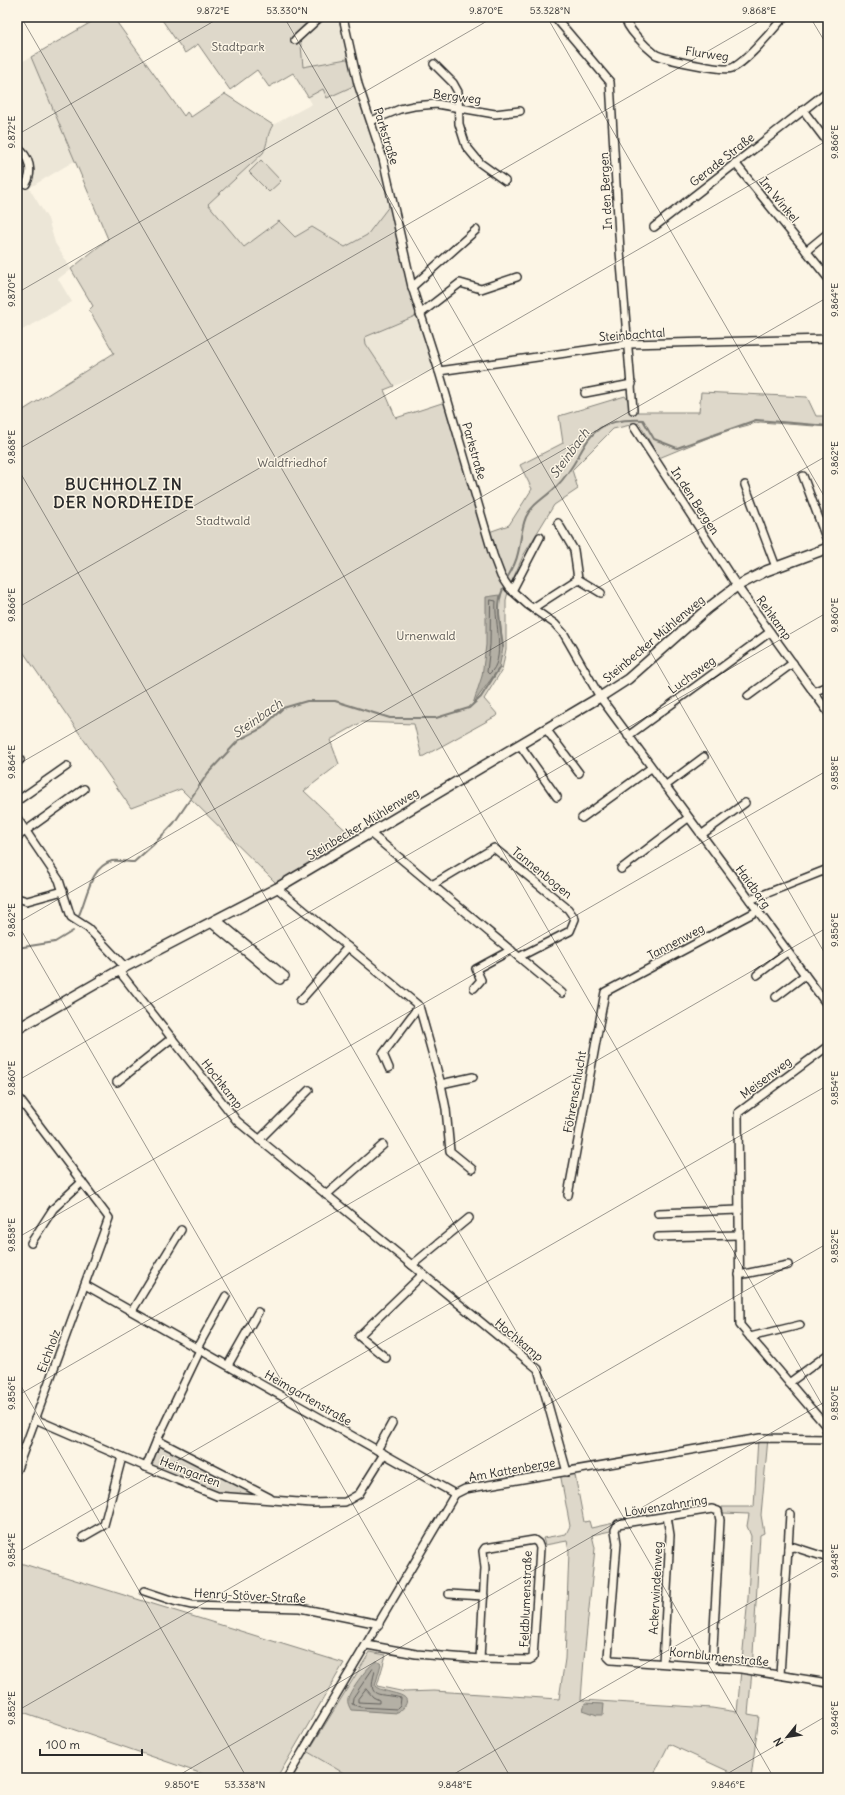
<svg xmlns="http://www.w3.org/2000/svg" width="845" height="1795" font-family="Delius,sans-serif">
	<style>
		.built { fill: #ece6d7 }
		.green { fill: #ded8ca; stroke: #84827a }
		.water { fill: #b4b0a5; stroke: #7d7b74 }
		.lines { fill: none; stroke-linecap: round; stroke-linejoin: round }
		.shore { stroke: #62605c; stroke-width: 1 }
		.stream { stroke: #7d7b74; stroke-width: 2 }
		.minor-casing { stroke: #2b2b2b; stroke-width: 10 }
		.tertiary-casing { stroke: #2b2b2b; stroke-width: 12 }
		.minor { stroke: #fcf5e5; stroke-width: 7 }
		.tertiary { stroke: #fcf5e5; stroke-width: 9 }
		.ticks { fill: none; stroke: #2b2b2b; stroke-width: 1; stroke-opacity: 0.45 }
		.labels { text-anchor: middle; stroke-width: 3; stroke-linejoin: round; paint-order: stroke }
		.park-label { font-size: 12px; fill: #585653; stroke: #fcf5e5 }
		.street-label { font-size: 12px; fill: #2b2b2b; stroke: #fcf5e5 }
		.water-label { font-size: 13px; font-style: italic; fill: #545350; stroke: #fcf5e5 }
		.district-label { font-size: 16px; font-weight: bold; letter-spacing: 1px; fill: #2b2b2b; stroke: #fcf5e5 }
		.neatline { fill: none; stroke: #2b2b2b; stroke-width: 1.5 }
		.ticks-label { font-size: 10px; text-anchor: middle; fill: #2b2b2b }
	</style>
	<rect width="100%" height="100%" fill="#fcf5e5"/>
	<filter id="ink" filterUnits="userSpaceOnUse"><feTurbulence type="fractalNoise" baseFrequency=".025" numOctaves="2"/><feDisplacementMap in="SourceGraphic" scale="8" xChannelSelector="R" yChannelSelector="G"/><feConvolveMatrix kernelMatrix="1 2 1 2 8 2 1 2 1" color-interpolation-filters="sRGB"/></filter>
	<g filter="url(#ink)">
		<g class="built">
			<path d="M320 17H343L352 58 303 68 300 35Z"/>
			<path d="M31 57 76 160 29 188 48 219 55 243 71 269 58 279 72 302 17 333V64Z"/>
			<path d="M358 84 393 201 367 235 345 247 312 227 295 237 279 221 245 247 207 204 263 153 268 140 270 130 273 125 312 104 308 97 323 89 327 97Z"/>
			<path d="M420 314 438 369 394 386 366 344 365 337Z"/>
			<path d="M308 1752 352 1778H292Z"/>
		</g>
		<g class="green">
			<path d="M100 17H113L184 116 187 112 191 117 225 94 273 125C267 133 268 144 263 153L208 204 244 247 279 221 295 237 312 227 345 247 367 235 393 201 420 314 365 337 366 344 394 386 384 390 396 418 448 401 486 533 509 525 532 489 520 465 563 443 559 416 625 396 636 412H699L701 392 807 397 816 416H828V427L760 422 722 432 659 458 639 423 613 429 572 470 578 489 554 505 523 556 509 588 506 600V649L502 670 484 699 498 715 422 757 414 724 362 722 330 740 339 764 304 791 357 841 277 884 181 789 131 808 17 643V414L114 353 89 310 93 306 71 269 108 239 31 57Z"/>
			<path d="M160 17H320L300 35 303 67 352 58 358 84 327 98 323 89 308 97 293 73 269 87 257 70 230 90 198 44 185 53Z"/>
			<path d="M261 160 281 181 269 192 249 172Z"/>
			<path d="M758 1438H768L761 1515 764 1533 760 1535 752 1671 748 1714 759 1716 751 1778H743L669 1744 652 1778H352L308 1752 370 1652 386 1655 377 1686 405 1692 434 1691 559 1699 565 1659 569 1551 567 1541 545 1545 543 1538 566 1534 570 1526 560 1473 574 1470 584 1522 589 1521 591 1528 614 1523 615 1530 592 1535 595 1548 584 1659 581 1700 712 1708 737 1712 748 1598 751 1536 747 1526 749 1514 723 1513 722 1507H754Z"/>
			<path d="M157 1440 274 1500 217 1496 146 1467Z"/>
			<path d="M17 1562 344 1663 277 1778H214L17 1710Z"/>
		</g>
		<g class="water">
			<path d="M500 595 499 609 503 648 499 668 473 704 482 676 486 645V597Z"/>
			<path d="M377 1661 381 1664 375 1686C383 1695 424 1691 398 1713L351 1710C349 1706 347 1703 348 1698 351 1689 368 1665 377 1661Z"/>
			<path d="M585 1703 604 1704 603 1715H597L583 1710Z"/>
		</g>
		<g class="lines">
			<g class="shore">
				<path d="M491 600 496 601C494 622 507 660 489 674L487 672 490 645Z"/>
				<path d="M373 1669 375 1671C366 1701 380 1692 401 1698L400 1706 397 1709 360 1707 352 1704 353 1698Z"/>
				<path d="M366 1689 373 1697 379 1700V1703L358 1702V1699Z"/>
			</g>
			<g class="stream">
				<path d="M507 578C512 570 516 563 518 553 521 541 521 529 526 517 531 505 546 497 556 487 591 452 579 417 643 420L654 439 677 448 756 420 828 426"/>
				<path d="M503 589C495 607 501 628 503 647"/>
				<path d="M79 915C87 898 90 867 112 861 119 860 128 862 134 862L153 845 174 823 208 773 239 740 262 728 283 708 307 701H335L390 718H436L469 708 481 697 500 667"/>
				<path d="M17 948 55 942 73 931"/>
			</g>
			<g class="minor-casing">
				<g id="minor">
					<path d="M343 17 358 84 383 159 412 287 439 371 493 555 501 576 509 588 528 605 555 624 564 634 600 697 828 1006"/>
					<path d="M555 17 610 82 620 251 633 410"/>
					<path d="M625 17C626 28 646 47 655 54 663 59 724 72 732 68 746 63 773 29 784 17"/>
					<path d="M295 40 320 17"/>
					<path d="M434 64 453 83 458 92 459 124 466 146 480 163 505 181"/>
					<path d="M803 110 828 143"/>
					<path d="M371 121 400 109 414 106 437 104 495 114 520 111"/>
					<path d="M17 148C30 156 33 172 26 184"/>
					<path d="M735 163 828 278"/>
					<path d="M654 227 828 91"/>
					<path d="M806 251 828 233"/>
					<path d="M412 287 476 230"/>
					<path d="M420 314 460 283 481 289 517 277"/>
					<path d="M439 371 629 344 828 339"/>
					<path d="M585 393 632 384"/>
					<path d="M634 427 737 586 828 712"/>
					<path d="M803 476 828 543"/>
					<path d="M745 485 776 567"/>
					<path d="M558 523 574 550 578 579 601 593"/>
					<path d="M512 591 540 537"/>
					<path d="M533 608 578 579"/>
					<path d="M813 692 828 686"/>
					<path d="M748 696 793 663"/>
					<path d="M546 729 579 773"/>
					<path d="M628 736 770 632"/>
					<path d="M520 745 557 797"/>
					<path d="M17 762 20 760"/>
					<path d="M665 786 704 757"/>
					<path d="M17 801 67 766"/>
					<path d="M17 818 59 880 71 917 88 928 125 967"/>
					<path d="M582 818 651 768"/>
					<path d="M370 833 562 993"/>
					<path d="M701 835 745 803"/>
					<path d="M17 837 84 789"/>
					<path d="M621 869 688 818"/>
					<path d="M432 885 494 848 568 909 575 919 570 931 519 957"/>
					<path d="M277 888 419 1006 441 1084 446 1109 450 1151 472 1169"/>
					<path d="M17 898 27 901 63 891"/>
					<path d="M750 900 828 869"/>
					<path d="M216 919 285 976"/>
					<path d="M211 923 280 980"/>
					<path d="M119 971 237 1121 538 1369 567 1472"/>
					<path d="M757 975 787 952"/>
					<path d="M474 988 481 980 476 969 511 950"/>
					<path d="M776 997 805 975"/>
					<path d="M300 1001 348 947"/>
					<path d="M828 1046 738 1113 740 1325 825 1425 828 1436"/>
					<path d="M389 1068 383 1054 419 1006"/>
					<path d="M117 1082 172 1038"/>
					<path d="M441 1084 473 1077"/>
					<path d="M17 1096 109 1218 17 1469"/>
					<path d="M259 1140 309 1090"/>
					<path d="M326 1195 383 1145"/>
					<path d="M568 1195 605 992 757 911"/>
					<path d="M658 1213 739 1210"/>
					<path d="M658 1237 739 1235"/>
					<path d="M31 1243 53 1209 82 1182"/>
					<path d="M412 1265 469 1218"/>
					<path d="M739 1275 788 1265"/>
					<path d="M85 1285 455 1494"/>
					<path d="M132 1311 181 1230"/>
					<path d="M750 1337 800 1325"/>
					<path d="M197 1348 226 1296"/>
					<path d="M386 1358 359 1336 423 1274"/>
					<path d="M228 1365 258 1312"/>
					<path d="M789 1383 827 1355"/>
					<path d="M35 1419 146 1467 217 1496 312 1503 345 1502 359 1494 384 1454"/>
					<path d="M157 1440 270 1498"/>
					<path d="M377 1450 392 1423"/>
					<path d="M146 1467 157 1440 200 1350"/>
					<path d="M83 1537 104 1525 122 1457"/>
					<path d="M788 1548 790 1514"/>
					<path d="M144 1591 174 1601 192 1605 300 1608 379 1624"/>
					<path d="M449 1594 484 1596"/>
					<path d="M367 1645 416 1654 480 1659 485 1568 483 1551 485 1548 534 1540 538 1543 540 1548 533 1658 529 1660 480 1659"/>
					<path d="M663 1663 670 1535 667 1516"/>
					<path d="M712 1666 720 1520 718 1511 712 1509 618 1524 615 1530 617 1543 608 1657 611 1660 741 1669 828 1683"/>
					<path d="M780 1675 788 1548 794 1547 828 1558"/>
					<path d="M287 1778 455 1494 465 1489 760 1438 828 1439"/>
				</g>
			</g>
			<g class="tertiary-casing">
				<path id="tertiary" d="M17 1029 125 967 277 888 600 697 628 679 707 609 737 586 766 571 828 548"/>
			</g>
			<use href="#minor" class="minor"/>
			<use href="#tertiary" class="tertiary"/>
		</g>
	</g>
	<path class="ticks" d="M21 17 828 1415M284 17 828 959M547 17 828 503M810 17 828 47M17 135 221 17M17 293 494 17M17 450 767 17M17 467 774 1778M17 608 828 140M17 765 828 297M17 923 828 455M17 923 511 1778M17 1081 828 612M17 1238 828 770M17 1379 247 1778M17 1396 828 927M17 1553 828 1085M17 1711 828 1243M174 1778 828 1400M447 1778 828 1558M720 1778 828 1715"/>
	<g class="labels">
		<g class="park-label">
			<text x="238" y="51">Stadtpark</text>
			<text x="292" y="467">Waldfriedhof</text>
			<text x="223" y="525">Stadtwald</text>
			<text x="426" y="640">Urnenwald</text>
		</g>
		<g class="street-label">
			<text transform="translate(707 54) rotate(8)" y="4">Flurweg</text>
			<text transform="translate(457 97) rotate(7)" y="4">Bergweg</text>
			<text transform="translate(386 136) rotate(73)" y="4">Parkstraße</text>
			<text transform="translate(722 160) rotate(-38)" y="4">Gerade Straße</text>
			<text transform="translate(606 191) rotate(-93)" y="4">In den Bergen</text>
			<text transform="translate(779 200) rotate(51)" y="4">Im Winkel</text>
			<text transform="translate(632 335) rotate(-4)" y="4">Steinbachtal</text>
			<text transform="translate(474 451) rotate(74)" y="4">Parkstraße</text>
			<text transform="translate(695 501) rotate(57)" y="4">In den Bergen</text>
			<text transform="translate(774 618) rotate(54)" y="4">Rehkamp</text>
			<text transform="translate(654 639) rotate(-40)" y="4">Steinbecker Mühlenweg</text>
			<text transform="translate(692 675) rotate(-36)" y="4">Luchsweg</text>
			<text transform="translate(363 824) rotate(-31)" y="4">Steinbecker Mühlenweg</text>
			<text transform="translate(542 873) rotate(39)" y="4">Tannenbogen</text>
			<text transform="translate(753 887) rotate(54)" y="4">Haidbarg</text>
			<text transform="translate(676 942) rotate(-28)" y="4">Tannenweg</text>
			<text transform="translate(766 1078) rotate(-37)" y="4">Meisenweg</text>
			<text transform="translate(222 1084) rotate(52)" y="4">Hochkamp</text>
			<text transform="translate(575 1092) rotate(-80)" y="4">Föhrenschlucht</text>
			<text transform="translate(519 1340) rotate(40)" y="4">Hochkamp</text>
			<text transform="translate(49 1351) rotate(-70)" y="4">Eichholz</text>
			<text transform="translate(308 1398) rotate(30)" y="4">Heimgartenstraße</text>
			<text transform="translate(512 1470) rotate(-10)" y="4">Am Kattenberge</text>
			<text transform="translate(190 1472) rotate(21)" y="4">Heimgarten</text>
			<text transform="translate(666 1506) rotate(-9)" y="4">Löwenzahnring</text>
			<text transform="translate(656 1588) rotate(-87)" y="4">Ackerwindenweg</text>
			<text transform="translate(250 1596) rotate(3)" y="4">Henry-Stöver-Straße</text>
			<text transform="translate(526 1599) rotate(-88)" y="4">Feldblumenstraße</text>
			<text transform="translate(719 1657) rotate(6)" y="4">Kornblumenstraße</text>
		</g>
		<g class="water-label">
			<text transform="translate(569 453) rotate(-54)" y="5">Steinbach</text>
			<text transform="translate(257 718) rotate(-35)" y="5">Steinbach</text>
		</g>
		<g class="district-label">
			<text x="124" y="490">BUCHHOLZ IN<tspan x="124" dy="18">DER NORDHEIDE</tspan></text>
		</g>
	</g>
	<rect width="845" height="1795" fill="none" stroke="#fcf5e5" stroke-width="44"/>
	<g transform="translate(787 1737) rotate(240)" stroke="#fcf5e5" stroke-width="3" paint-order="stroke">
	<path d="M0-3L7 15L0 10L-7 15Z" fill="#2b2b2b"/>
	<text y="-6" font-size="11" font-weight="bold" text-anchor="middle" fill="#2b2b2b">N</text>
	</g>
	<path d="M40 1749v6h102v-6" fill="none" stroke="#2b2b2b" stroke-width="2"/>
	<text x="46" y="1749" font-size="12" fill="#2b2b2b" stroke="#fcf5e5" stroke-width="3" paint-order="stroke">100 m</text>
	<rect x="22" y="22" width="801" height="1751" class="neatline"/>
	<g class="ticks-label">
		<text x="213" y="14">9.872°E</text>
		<text x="287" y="14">53.330°N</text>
		<text x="486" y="14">9.870°E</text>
		<text x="550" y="14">53.328°N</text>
		<text x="759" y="14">9.868°E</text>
		<text transform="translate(11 132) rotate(-90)" y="4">9.872°E</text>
		<text transform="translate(834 142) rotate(-90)" y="4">9.866°E</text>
		<text transform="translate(11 290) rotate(-90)" y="4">9.870°E</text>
		<text transform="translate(834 300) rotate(-90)" y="4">9.864°E</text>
		<text transform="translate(11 447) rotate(-90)" y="4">9.868°E</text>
		<text transform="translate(834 458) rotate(-90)" y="4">9.862°E</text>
		<text transform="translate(11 605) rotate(-90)" y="4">9.866°E</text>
		<text transform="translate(834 615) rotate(-90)" y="4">9.860°E</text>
		<text transform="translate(11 762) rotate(-90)" y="4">9.864°E</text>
		<text transform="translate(834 773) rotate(-90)" y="4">9.858°E</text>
		<text transform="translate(11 920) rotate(-90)" y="4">9.862°E</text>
		<text transform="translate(834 930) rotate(-90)" y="4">9.856°E</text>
		<text transform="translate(11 1078) rotate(-90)" y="4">9.860°E</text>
		<text transform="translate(834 1088) rotate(-90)" y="4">9.854°E</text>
		<text transform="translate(11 1235) rotate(-90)" y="4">9.858°E</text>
		<text transform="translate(834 1246) rotate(-90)" y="4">9.852°E</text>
		<text transform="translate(11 1393) rotate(-90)" y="4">9.856°E</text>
		<text transform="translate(834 1403) rotate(-90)" y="4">9.850°E</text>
		<text transform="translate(11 1550) rotate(-90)" y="4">9.854°E</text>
		<text transform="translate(834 1561) rotate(-90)" y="4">9.848°E</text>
		<text transform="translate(11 1708) rotate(-90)" y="4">9.852°E</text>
		<text transform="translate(834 1718) rotate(-90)" y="4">9.846°E</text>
		<text x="182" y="1788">9.850°E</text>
		<text x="245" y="1788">53.338°N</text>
		<text x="455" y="1788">9.848°E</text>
		<text x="728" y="1788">9.846°E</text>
	</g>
</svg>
